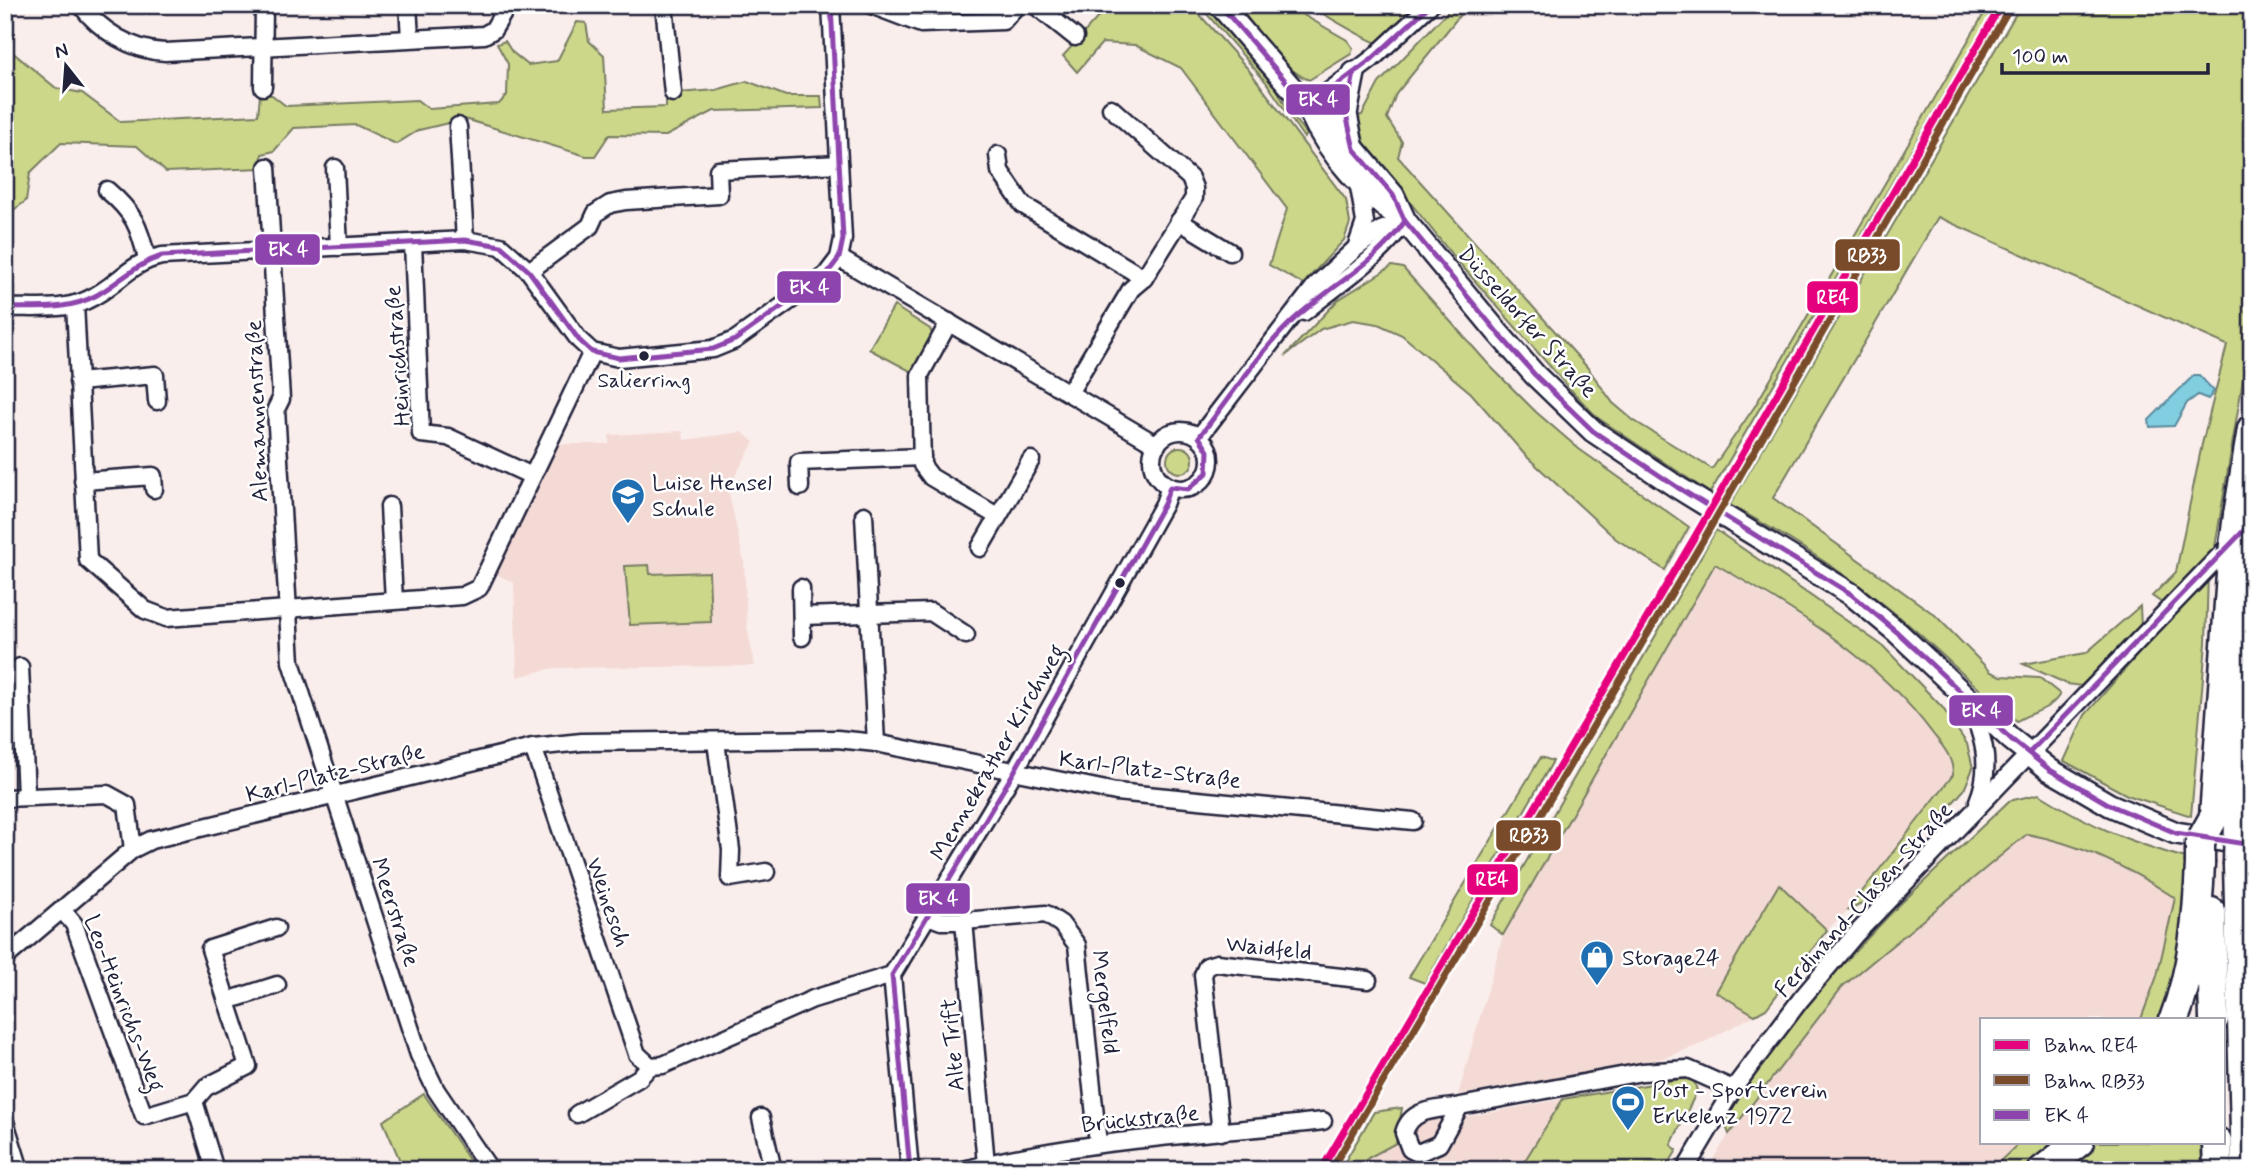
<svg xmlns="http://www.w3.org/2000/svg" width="2257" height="1175" font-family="Mynerve,sans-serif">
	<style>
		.built { fill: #f4dad5 }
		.green { fill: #ccd78a; stroke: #777c62; stroke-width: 2 }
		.water { fill: #80cedf; stroke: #5a899d; stroke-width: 2 }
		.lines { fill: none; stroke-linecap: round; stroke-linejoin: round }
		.street-casing { stroke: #22223b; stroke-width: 21 }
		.secondary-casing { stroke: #22223b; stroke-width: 26 }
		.highway-casing { stroke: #22223b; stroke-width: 33 }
		.street { stroke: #fff; stroke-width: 16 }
		.secondary { stroke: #fff; stroke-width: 21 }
		.highway { stroke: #fff; stroke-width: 28 }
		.highway-bridge-casing { stroke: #22223b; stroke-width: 33; stroke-linecap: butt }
		.highway-bridge { stroke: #fff; stroke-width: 28 }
		.bus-1-casing { stroke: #fff; stroke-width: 10 }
		.bus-1 { stroke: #8e44ad; stroke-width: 5 }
		.rail-1-casing { stroke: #fff; stroke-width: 12 }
		.rail-2-casing { stroke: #fff; stroke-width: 12 }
		.rail-1 { stroke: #e5007d; stroke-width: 7 }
		.rail-2 { stroke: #7a4b2a; stroke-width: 7 }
		.bus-dot { fill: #22223b; stroke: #fff; stroke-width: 2.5 }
		.labels { text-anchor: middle; stroke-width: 5; stroke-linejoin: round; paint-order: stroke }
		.bus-label { font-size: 21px; fill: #22223b; stroke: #fff }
		.street-label { font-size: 23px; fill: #22223b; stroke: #fff }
		.poi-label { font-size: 23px; fill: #22223b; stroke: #fff; text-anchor: start }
		.line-badge { stroke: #fff; stroke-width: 2.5 }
		.badge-label { font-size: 19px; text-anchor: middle; font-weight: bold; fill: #fff }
	</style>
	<rect width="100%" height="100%" fill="#faeeec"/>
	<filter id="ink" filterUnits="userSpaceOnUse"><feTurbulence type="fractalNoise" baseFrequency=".0143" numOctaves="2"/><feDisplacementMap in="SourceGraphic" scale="14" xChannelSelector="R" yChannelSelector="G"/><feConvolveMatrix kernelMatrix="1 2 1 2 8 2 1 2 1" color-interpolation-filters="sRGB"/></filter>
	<g filter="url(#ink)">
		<g class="built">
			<path d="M683 431 684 440 742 432 754 442 728 489 744 562 747 626 755 666 554 668 517 677 514 583 496 574 558 444H609V435Z"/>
			<path d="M1715 564 1824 632 1869 665 1913 706 1952 760 1954 775 1847 911 1827 930 1779 885 1716 992 1755 1015 1699 1045 1664 1058 1458 1095 1503 935Z"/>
			<path d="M2027 834 2065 841 2144 878 2176 898 2157 976 2141 1019H1982V1142H2020L1991 1170H1706L1729 1134 1843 986Z"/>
			<path d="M1563 1099 1519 1170H1362L1368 1158 1396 1143 1401 1125 1471 1116Z"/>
		</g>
		<g class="green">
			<path d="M1109 5H1191L1248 69 1346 200 1350 223 1344 240 1303 284 1269 265 1287 209 1181 68 1135 45 1102 43 1077 72 1063 56Z"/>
			<path d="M1199 5H1206L1272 80 1289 112 1307 135 1304 138 1266 82Z"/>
			<path d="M1238 5H1286L1347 40 1353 48 1351 54 1309 80C1278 67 1258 31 1238 5Z"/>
			<path d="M1308 5H1422L1378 43C1367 41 1321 12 1308 5Z"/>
			<path d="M1454 5H1468L1396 94 1387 118 1402 142 1398 157 1587 367 1613 403 1633 420 1712 469 1755 406 1989 5H1996L1710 493 1598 418 1569 388 1453 256 1362 142 1350 117 1362 115 1379 83Z"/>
			<path d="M2021 5H2252V326L2214 553 2162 603 2152 596 2176 572 2202 444 2227 345 1938 217 1773 498 1935 615 1991 672 2001 676 2040 678 2060 694C2050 711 2031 712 2017 721 1981 693 1950 661 1917 632 1860 582 1796 541 1730 505Z"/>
			<path d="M577 22 586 23 589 41 604 55 607 109 666 107V94L716 90 747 81 786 96H821L822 108 714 111 666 136 609 135 595 156H586L465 119 419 130 396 144 356 125 294 128 274 151 262 154 261 168 166 172 137 146 61 143 30 173 26 201 5 216V46L56 88 82 93 121 122 258 115 260 95H272L286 106 417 100 429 109 499 104 507 95 508 64 497 44 505 41 512 52 528 65 557 61Z"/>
			<path d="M1392 266 1403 268 1490 366 1536 412 1579 449 1689 527 1665 570 1616 539 1525 455 1471 393 1402 335 1378 324 1353 320 1321 329 1285 356 1338 300Z"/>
			<path d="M894 306 930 329 934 338 912 372 869 349Z"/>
			<circle cx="1180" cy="460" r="13"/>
			<path d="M1716 530 1883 646 1942 707 1967 744 1973 768 1964 790 1866 902 1847 911 1953 775C1953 757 1944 748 1933 734 1878 659 1794 609 1715 564L1503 935 1490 925Z"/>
			<path d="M649 565 650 574 709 572 711 622 630 625 625 566Z"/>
			<path d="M2208 574 2206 643 2191 816 2127 795 2064 761 2085 715Z"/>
			<path d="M2140 606 2141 627 2081 686 2067 684 2023 664 2086 653Z"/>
			<path d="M1541 757 1553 761 1425 983 1409 977Z"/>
			<path d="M2039 794C2090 826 2132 843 2189 859 2189 912 2180 970 2161 1019H2141L2157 976 2175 898C2130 868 2081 844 2027 834L1843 986 1729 1134 1724 1121 1779 1040 1844 963 1896 908 2009 801Z"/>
			<path d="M1779 884 1827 930 1766 1009 1755 1015 1716 992Z"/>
			<path d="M1681 1079 1694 1080 1697 1091 1671 1145 1677 1150 1665 1170H1519L1563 1099Z"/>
			<path d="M424 1094 476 1170H404L383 1121Z"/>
			<path d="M1402 1108 1396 1143 1368 1158 1362 1170H1340L1374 1112Z"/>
			<path d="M2020 1142H2060L2025 1170H1991Z"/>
			<path d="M2090 1142H2201L2202 1170H2053Z"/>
		</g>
		<path class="water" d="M2194 375H2199L2214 391 2208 399 2198 395 2187 403 2174 426 2150 427 2149 420Z"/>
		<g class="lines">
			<g class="street-casing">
				<g id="street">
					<path d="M81 5C100 31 133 51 165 52L484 35 493 30 508 5"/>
					<path d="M408 5 410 38"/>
					<path d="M664 5 673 93"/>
					<path d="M871 5 921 24 1003 21 1017 5"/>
					<path d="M1035 5 1075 37"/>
					<path d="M263 87 264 5"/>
					<path d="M1308 107 1372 59 1430 5"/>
					<path d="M458 126 465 240"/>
					<path d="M998 155 1000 171 1023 205 1144 278"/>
					<path d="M267 167 281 399 276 409 291 662 419 1055 436 1090 490 1170"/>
					<path d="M335 168 339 247"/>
					<path d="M107 190C134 213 139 226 147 259"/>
					<path d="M1179 221 1230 252"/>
					<path d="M413 243 421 434 448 437 532 476"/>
					<path d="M1356 248 1381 230 1405 221"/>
					<path d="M839 258 1157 445"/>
					<path d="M529 271 590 226 596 213 610 204 626 201 719 195 718 170 839 164"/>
					<path d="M75 304 88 560 145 610 166 618 462 596 479 588 592 352"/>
					<path d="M5 308C30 307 65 311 87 300 117 287 128 263 162 256L465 240 501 246 529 271 579 340 592 352 619 358 713 349 735 340 826 275 839 258 843 239 831 5"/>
					<path d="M1304 312C1339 283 1379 259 1405 221"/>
					<path d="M949 322 920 375 922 465 931 477 997 516"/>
					<path d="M78 382 155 375 157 401"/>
					<path d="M1069 393 1131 289 1144 278 1194 198V188L1190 178 1111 108"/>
					<circle cx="1181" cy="460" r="29"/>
					<path d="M1199 437 1315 286 1356 248 1365 222 1358 181"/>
					<path d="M83 481 153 476 154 489"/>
					<path d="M800 487 799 462 922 457"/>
					<path d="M389 506 394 601"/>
					<path d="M864 515 876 743"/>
					<path d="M980 548 1031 460"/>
					<path d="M801 588 802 637"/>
					<path d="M802 616 931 612 966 635"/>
					<path d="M20 667 26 795"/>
					<path d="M1969 702C1983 736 1993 765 1978 801"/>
					<path d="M716 742 731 850 730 878 766 872"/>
					<path d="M533 747 637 1054 650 1066 663 1065 813 999 892 975"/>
					<path d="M5 798 107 794 127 805 133 849"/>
					<path d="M62 910 74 924 144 1116 194 1101 215 1170"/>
					<path d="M928 916 941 921H964L1046 914 1061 924 1077 945 1098 1144"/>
					<path d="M964 921 986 1164"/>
					<path d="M5 958 133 849 151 840 533 747 582 742 837 739 876 743 1116 792 1413 821"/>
					<path d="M227 1001 277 985"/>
					<path d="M194 1101 206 1087 248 1066 210 949 276 928"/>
					<path d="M1460 1106C1438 1110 1411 1107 1404 1133L1410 1149 1418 1153 1439 1144 1460 1106 1642 1072 1688 1069 1733 1089"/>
					<path d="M577 1114 639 1078 650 1066"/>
					<path d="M761 1118 773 1170"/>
					<path d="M5 1122 20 1170"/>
					<path d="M1221 1132 1203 975 1207 966 1217 963 1368 980"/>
					<path d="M910 1170 892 975 1014 772 1164 504 1170 487"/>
					<path d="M964 1170C1081 1139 1203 1135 1323 1121"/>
					<path d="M1685 1170 1733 1089 1801 999 1855 935 2252 522"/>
				</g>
			</g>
			<g class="secondary-casing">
				<g id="secondary">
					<path d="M1220 5 1308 107 1329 121 1354 149 1393 195 1405 221 1498 333 1535 375 1593 431 1677 487 1851 594 1897 632 2011 739 2050 770 2110 805 2176 833 2252 845"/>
					<path d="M1310 112C1328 154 1367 196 1405 221"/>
					<path d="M1352 144 1346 114 1354 73"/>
				</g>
			</g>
			<g class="highway-casing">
				<g id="highway">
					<path d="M2238 515 2252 429"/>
					<path d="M2214 817 2232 560"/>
					<path d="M2239 819 2252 622"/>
					<path d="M2238 865 2246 1170"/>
					<path d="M2211 912 2214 1019"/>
					<path d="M2174 1019C2193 970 2198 915 2200 863"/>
					<path d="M2217 1142 2218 1170"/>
					<path d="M2043 1170 2079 1142"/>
				</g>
			</g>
			<use href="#street" class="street"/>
			<use href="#secondary" class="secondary"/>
			<use href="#highway" class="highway"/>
			<g class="highway-bridge-casing">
				<g id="highway-bridge">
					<path d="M2232 560 2238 515"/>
					<path d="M2200 863V842L2214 817"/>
					<path d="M2238 865 2239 819"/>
				</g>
			</g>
			<use href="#highway-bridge" class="highway-bridge"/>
			<g class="bus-1-casing">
				<g id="bus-1">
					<path d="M1220 5 1308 107 1372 59 1430 5"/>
					<path d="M1354 73 1346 114 1354 149 1393 195 1405 221 1498 333 1535 375 1593 431 1677 487 1851 594 1897 632 2011 739 2050 770 2110 805 2176 833 2252 845"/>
					<path d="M5 308C36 307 68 311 97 295 120 282 136 264 162 256L465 240 501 246 529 271 579 340 592 352 619 358 713 349 735 340 826 275 839 258 843 239 831 5"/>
					<path d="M2029 753 2252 522"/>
					<path d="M910 1170 892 975 1014 772 1164 504 1170 487 1188 489 1207 473 1208 451 1199 437C1227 402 1258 354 1289 324 1327 287 1375 266 1405 221"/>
				</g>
			</g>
			<use href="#bus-1" class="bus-1"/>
			<g class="rail-1-casing">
				<path id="rail-1" d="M1321 1170 1694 538 2001 5"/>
			</g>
			<g class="rail-2-casing">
				<path id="rail-2" d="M1331 1170 1702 542 2009 9"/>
			</g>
			<use href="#rail-1" class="rail-1"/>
			<use href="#rail-2" class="rail-2"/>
		</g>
	</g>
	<defs>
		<g id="school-pin" transform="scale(1.75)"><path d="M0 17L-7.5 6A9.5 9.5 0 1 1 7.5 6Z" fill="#1f6fb2" stroke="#fff"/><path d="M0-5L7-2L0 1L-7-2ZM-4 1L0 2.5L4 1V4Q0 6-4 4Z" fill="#fff"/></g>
		<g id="shop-pin" transform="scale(1.75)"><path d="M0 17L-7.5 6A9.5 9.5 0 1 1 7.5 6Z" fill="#1f6fb2" stroke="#fff"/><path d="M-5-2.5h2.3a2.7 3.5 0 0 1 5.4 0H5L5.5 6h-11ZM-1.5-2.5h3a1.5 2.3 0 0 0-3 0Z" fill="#fff"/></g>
		<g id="stadium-pin" transform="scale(1.75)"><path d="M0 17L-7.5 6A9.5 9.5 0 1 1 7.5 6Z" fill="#1f6fb2" stroke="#fff"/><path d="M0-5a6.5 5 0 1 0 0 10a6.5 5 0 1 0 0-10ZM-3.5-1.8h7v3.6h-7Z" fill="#fff"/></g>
	</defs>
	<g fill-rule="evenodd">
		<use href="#school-pin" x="628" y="495"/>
		<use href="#shop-pin" x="1597" y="957"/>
		<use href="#stadium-pin" x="1628" y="1102"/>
	</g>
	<g class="bus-dot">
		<circle cx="644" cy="356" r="6"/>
		<circle cx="1120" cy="583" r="6"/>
	</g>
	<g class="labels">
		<g class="bus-label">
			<text x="644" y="387">Salierring</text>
		</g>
		<g class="street-label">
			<text transform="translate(1528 321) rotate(48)" y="8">Düsseldorfer Straße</text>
			<text transform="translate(397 356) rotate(-94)" y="8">Heinrichstraße</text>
			<text transform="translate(256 411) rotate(-92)" y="8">Alemannenstraße</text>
			<text transform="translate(997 752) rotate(-60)" y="8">Mennekrather Kirchweg</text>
			<text transform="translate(1150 769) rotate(7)" y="8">Karl-Platz-Straße</text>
			<text transform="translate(335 772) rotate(-14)" y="8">Karl-Platz-Straße</text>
			<text transform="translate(1863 899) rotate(-48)" y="8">Ferdinand-Clasen-Straße</text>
			<text transform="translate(609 902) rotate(71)" y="8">Weinesch</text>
			<text transform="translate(396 912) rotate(72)" y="8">Meerstraße</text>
			<text transform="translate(1269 947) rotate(6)" y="8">Waidfeld</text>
			<text transform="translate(1106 1002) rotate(83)" y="8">Mergelfeld</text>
			<text transform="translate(125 1003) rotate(69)" y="8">Leo-Heinrichs-Weg</text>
			<text transform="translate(952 1045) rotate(-95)" y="8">Alte Trift</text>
			<text transform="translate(1140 1118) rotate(-6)" y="8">Brückstraße</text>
		</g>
		<g class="poi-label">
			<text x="652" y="490">Luise Hensel<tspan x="652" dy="26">Schule</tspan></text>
			<text x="1622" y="965">Storage24</text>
			<text x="1652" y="1097">Post - Sportverein<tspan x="1652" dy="26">Erkelenz 1972</tspan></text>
		</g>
	</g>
	<g class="line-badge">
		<rect x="1285" y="83" width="66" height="33" rx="7" fill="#8e44ad"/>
		<rect x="254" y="233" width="67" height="33" rx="7" fill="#8e44ad"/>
		<rect x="1834" y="238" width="67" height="34" rx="7" fill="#7a4b2a"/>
		<rect x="776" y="270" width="66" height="34" rx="7" fill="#8e44ad"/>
		<rect x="1806" y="280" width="53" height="34" rx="7" fill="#e5007d"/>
		<rect x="1948" y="694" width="66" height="33" rx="7" fill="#8e44ad"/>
		<rect x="1495" y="819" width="67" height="33" rx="7" fill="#7a4b2a"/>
		<rect x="1466" y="863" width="53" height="33" rx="7" fill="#e5007d"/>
		<rect x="905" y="882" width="66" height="33" rx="7" fill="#8e44ad"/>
	</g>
	<g class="badge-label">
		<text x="1318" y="106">EK 4</text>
		<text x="288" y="256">EK 4</text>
		<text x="1867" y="262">RB33</text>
		<text x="809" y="294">EK 4</text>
		<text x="1833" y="304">RE4</text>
		<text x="1981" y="717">EK 4</text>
		<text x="1529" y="842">RB33</text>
		<text x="1492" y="886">RE4</text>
		<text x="938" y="905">EK 4</text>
	</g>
	<rect width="2257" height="1175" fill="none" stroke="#fff" stroke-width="28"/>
	<rect x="14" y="14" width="2229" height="1147" fill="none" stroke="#22223b" stroke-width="2.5" filter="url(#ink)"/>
	<rect x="1980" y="1018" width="245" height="126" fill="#ffffff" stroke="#a7a7b1" stroke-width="2"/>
	<rect x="1994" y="1040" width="35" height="10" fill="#e5007d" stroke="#a7a7b1" stroke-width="2"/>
	<text x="2044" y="1052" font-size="21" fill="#22223b">Bahn RE4</text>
	<rect x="1994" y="1075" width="35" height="10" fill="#7a4b2a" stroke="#a7a7b1" stroke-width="2"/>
	<text x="2044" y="1088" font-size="21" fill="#22223b">Bahn RB33</text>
	<rect x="1994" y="1110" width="35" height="10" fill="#8e44ad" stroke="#a7a7b1" stroke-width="2"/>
	<text x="2044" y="1122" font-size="21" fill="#22223b">EK 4</text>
	<g transform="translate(66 66) rotate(343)" stroke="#ffffff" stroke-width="5" paint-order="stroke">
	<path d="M0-5L12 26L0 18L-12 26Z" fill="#22223b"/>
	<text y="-10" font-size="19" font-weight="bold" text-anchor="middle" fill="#22223b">N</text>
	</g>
	<path d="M2002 63v10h206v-10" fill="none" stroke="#22223b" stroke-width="3.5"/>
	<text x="2012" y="63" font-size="21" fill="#22223b" stroke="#ffffff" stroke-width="5" paint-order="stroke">100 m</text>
</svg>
